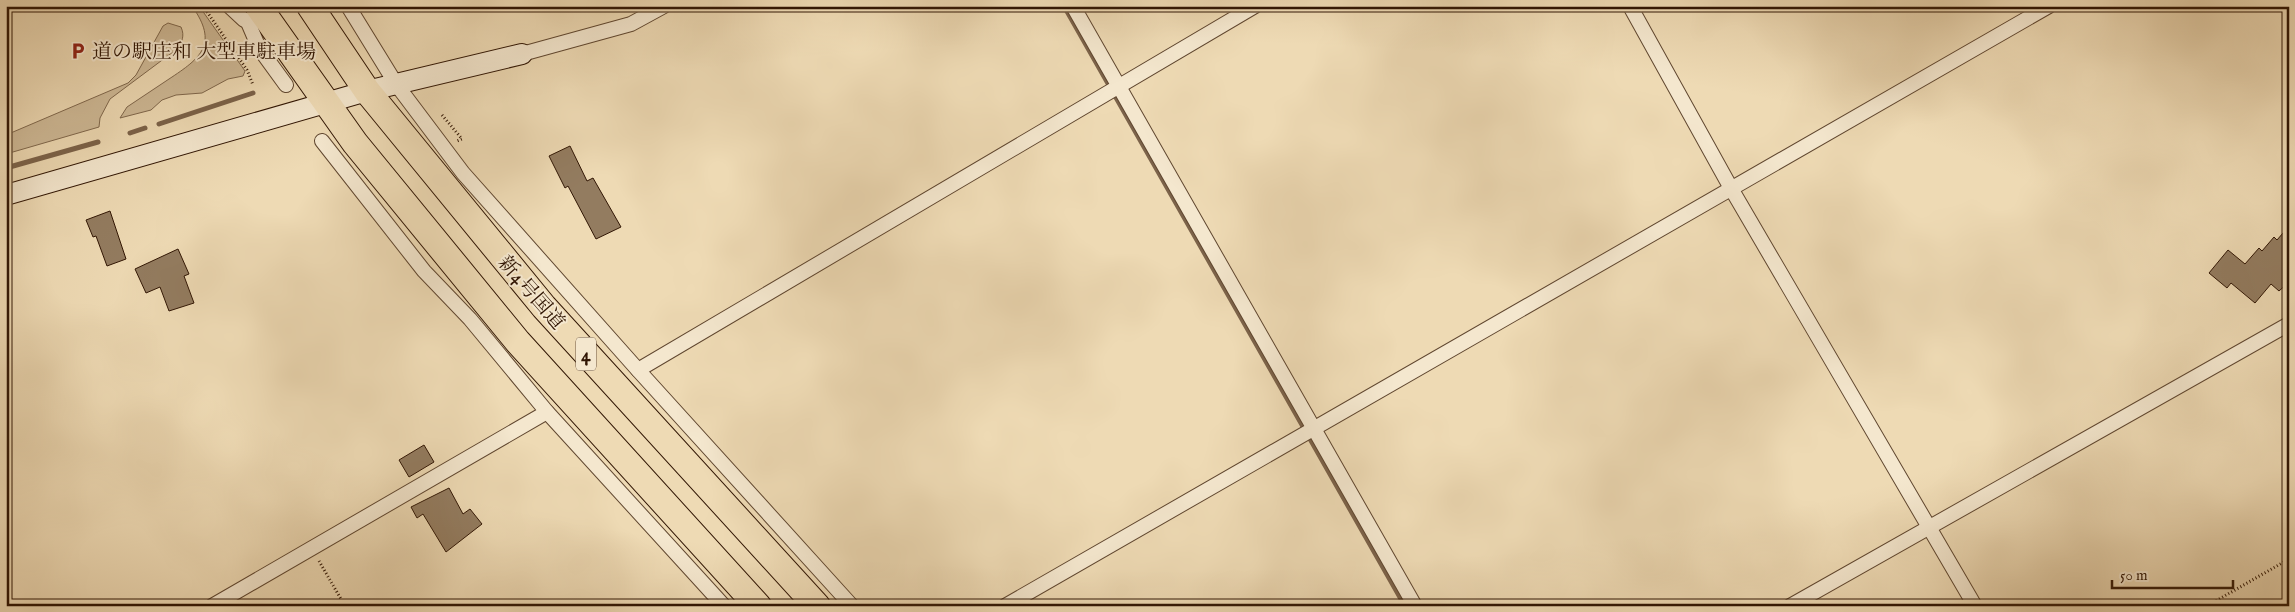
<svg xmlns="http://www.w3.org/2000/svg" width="2295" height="612" font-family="'IM FELL English','Noto Serif JP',serif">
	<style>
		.green { fill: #ceb996; stroke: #80684d }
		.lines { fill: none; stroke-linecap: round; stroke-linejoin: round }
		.stream { stroke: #7c634a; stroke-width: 5 }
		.building { fill: #937c60; stroke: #311604 }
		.street-casing { stroke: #604730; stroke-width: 16 }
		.secondary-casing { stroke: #311604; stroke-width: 22 }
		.highway-casing { stroke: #311604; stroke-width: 28 }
		.path { stroke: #311604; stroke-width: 3; stroke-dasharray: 1 2.5; stroke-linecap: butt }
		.street { stroke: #f4e7ce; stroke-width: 14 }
		.secondary { stroke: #f4e7ce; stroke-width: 20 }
		.highway { stroke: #eedab4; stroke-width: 26 }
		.labels { text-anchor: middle; stroke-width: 4; stroke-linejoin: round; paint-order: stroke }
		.shield { fill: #f4e7ce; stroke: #6c5541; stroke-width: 1 }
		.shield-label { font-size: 19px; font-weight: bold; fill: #311604 }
		.poi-label { font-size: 20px; fill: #311604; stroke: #f4e7ce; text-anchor: start }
		.street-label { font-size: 20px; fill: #311604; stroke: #f4e7ce }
	</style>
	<rect width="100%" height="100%" fill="#eedab4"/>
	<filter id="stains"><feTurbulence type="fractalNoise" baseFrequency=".004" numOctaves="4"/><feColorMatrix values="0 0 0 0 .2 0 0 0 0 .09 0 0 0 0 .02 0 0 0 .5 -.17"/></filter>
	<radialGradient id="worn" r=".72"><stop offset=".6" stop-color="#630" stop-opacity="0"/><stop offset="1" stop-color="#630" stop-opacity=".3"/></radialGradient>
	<g class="green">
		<path d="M192 6H199L245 71 243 76 228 79 202 93 176 95 162 100 151 110 120 118 127 107C141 98 155 88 169 79 201 58 219 44 192 6Z"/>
		<path d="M168 23 181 27C185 36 182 42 177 49L110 99 100 118 99 127 6 154V135L128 83 136 75 163 26Z"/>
	</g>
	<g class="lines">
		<g class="stream">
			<path d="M1064 6 1405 606"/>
			<path d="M159 124 253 93"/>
			<path d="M130 133 145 128"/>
			<path d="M6 168 98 142"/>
		</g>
	</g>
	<g class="building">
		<path d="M570 146 587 181 593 178 621 227 596 239 568 186 565 188 549 156Z"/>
		<path d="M110 211 126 259 107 266 96 236 93 237 86 220Z"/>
		<path d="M2289 226V282L2279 291 2271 284 2255 303 2231 283 2227 288 2209 273 2228 250 2245 264 2259 248 2262 251 2274 237 2277 240Z"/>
		<path d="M178 249 189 274 184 276 194 303 169 311 160 287 146 293 135 269Z"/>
		<path d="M424 445 434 462 409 477 399 460Z"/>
		<path d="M449 488 463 514 470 509 482 524 446 552 423 514 417 518 411 507Z"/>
	</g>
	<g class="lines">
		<g class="street-casing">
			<g id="street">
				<path d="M229 6 244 20 254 22"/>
				<path d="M348 6 396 84 463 173 638 370 852 606"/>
				<path d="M1073 6 1415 606"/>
				<path d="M1630 6 1732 190 1975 606"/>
				<path d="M247 20 259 48 286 85"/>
				<path d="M522 54 631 24 664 6"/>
				<path d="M322 141 424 271 470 319 547 412 724 606"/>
				<path d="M638 370 1255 6"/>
				<path d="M212 606 547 412"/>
				<path d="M1005 606 2049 6"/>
				<path d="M1790 606 2289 324"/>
			</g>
		</g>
		<g class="secondary-casing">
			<path id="secondary" d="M6 195 367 91 522 54"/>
		</g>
		<g class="highway-casing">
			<g id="highway">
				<path d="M258 6 355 143 518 342 758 606"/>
				<path d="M310 6 367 91 544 307 817 606"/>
			</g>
		</g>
		<g class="path">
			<path d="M203 6 247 70 253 85"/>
			<path d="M442 115 462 139 457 141"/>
			<path d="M319 561 345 606"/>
			<path d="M2207 606 2289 559"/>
		</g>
		<use href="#street" class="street"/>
		<use href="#secondary" class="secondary"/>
		<use href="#highway" class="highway"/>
	</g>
	<defs>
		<g id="parking-bare" transform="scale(1.35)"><path d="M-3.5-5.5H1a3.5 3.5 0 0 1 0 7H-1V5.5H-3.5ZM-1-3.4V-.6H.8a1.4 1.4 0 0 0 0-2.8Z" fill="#8f2418" stroke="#f4e7ce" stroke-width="2.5" paint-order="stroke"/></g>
	</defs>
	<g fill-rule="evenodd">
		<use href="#parking-bare" x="78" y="51"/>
	</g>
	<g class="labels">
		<rect class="shield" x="576" y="337.5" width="20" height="33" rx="4"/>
		<g class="shield-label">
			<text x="586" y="361">4</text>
		</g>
		<g class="poi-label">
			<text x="92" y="58">道の駅庄和 大型車駐車場</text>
		</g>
		<g class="street-label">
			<text transform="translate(532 292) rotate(49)" y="7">新4号国道</text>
		</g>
	</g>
	<rect width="2295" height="612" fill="none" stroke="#eedab4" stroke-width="25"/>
	<rect x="8" y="8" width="2280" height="597" fill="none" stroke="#311604" stroke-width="2.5"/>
	<rect x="12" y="12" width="2270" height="587" fill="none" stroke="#311604"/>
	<path d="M2112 580v8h121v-8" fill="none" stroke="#311604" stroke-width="2.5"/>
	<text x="2120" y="580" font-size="15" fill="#311604" stroke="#f4e7ce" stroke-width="4" paint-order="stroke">50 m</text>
	<rect width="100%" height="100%" filter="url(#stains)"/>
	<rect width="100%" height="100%" fill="url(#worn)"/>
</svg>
